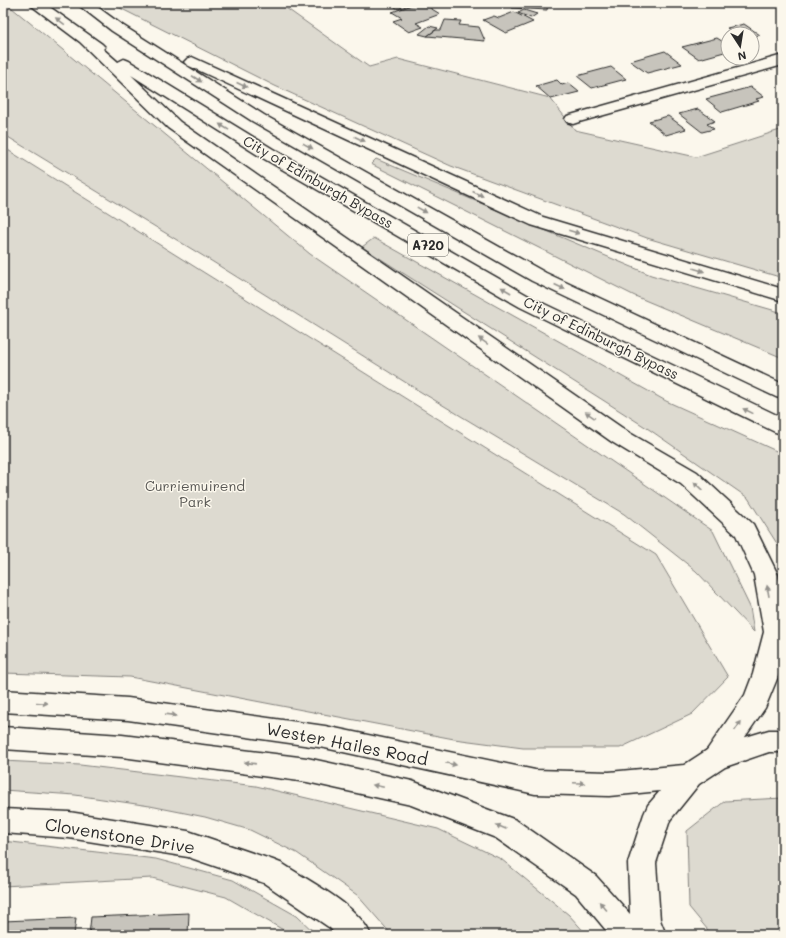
<svg xmlns="http://www.w3.org/2000/svg" width="786" height="938" font-family="Mali,sans-serif">
	<style>
		.green { fill: #dddad0; stroke: #84827e }
		.building { fill: #c7c4bc; stroke: #2b2b2b }
		.lines { fill: none; stroke-linecap: round; stroke-linejoin: round }
		.street-casing { stroke: #2b2b2b; stroke-width: 3 }
		.secondary-casing { stroke: #2b2b2b; stroke-width: 3 }
		.highway-casing { stroke: #2b2b2b; stroke-width: 3 }
		.street { fill: #fbf7ec; fill-rule: evenodd }
		.secondary { fill: #fbf7ec; fill-rule: evenodd }
		.highway { fill: #fbf7ec; fill-rule: evenodd }
		.oneway { fill: #93918c }
		.labels { text-anchor: middle; stroke-width: 3; stroke-linejoin: round; paint-order: stroke }
		.shield { fill: #fbf7ec; stroke: #696865; stroke-width: 1 }
		.shield-label { font-size: 13px; font-weight: bold; fill: #2b2b2b }
		.street-label { font-size: 14px; fill: #2b2b2b; stroke: #fbf7ec }
		.park-label { font-size: 14px; fill: #585754; stroke: #fbf7ec }
		.near-street-label { font-size: 17px; fill: #2b2b2b; stroke: #fbf7ec }
	</style>
	<rect width="100%" height="100%" fill="#fbf7ec"/>
	<filter id="ink" filterUnits="userSpaceOnUse"><feTurbulence type="fractalNoise" baseFrequency=".025" numOctaves="2"/><feDisplacementMap in="SourceGraphic" scale="8" xChannelSelector="R" yChannelSelector="G"/><feConvolveMatrix kernelMatrix="1 2 1 2 8 2 1 2 1" color-interpolation-filters="sRGB"/></filter>
	<g filter="url(#ink)">
		<g class="green">
			<path d="M3 3H6L310 254 713 531 750 607 754 632 696 571 624 514 416 389 213 262 3 134Z"/>
			<path d="M110 3H279L369 67 398 59 550 98 575 130 696 157 783 129V278L647 238 451 166 275 86Z"/>
			<path d="M3 147 656 555 728 677 692 714 620 748H523L454 739 130 677 3 673Z"/>
			<path d="M376 159 651 275 783 313V358L635 296 371 164Z"/>
			<path d="M374 238 666 401 783 454V553L748 498 650 430 362 247Z"/>
			<path d="M3 761 80 765 256 786 438 829 501 859 569 915 587 935H392L357 895 297 853 250 830 205 817 150 806 75 795 3 790Z"/>
			<path d="M783 798V935H712L689 907 687 831 725 801Z"/>
			<path d="M3 841 156 859 233 880 297 916 317 935H292L226 897 152 878 3 886Z"/>
		</g>
		<g class="building">
			<path d="M399 3H414L398 9 392 5Z"/>
			<path d="M418 3H422L440 14 416 23 423 27 409 32 393 21 402 18 392 12Z"/>
			<path d="M513 3H548L547 10 512 8Z"/>
			<path d="M524 10 537 14 531 18 518 13Z"/>
			<path d="M514 12 533 22 506 33 483 20 494 16 499 18Z"/>
			<path d="M445 20 461 21 459 25 479 27 485 41 427 36 436 30H441Z"/>
			<path d="M744 24 760 35 752 37V34H735L727 28Z"/>
			<path d="M429 26 438 28 427 36 419 34Z"/>
			<path d="M717 38 728 45V51L699 59 682 47Z"/>
			<path d="M665 51 682 64 647 73 630 61Z"/>
			<path d="M611 67 626 79 592 88 577 76Z"/>
			<path d="M557 80 562 85 568 83 579 92 551 99 536 86Z"/>
			<path d="M751 87 764 97 756 99 759 101 722 112 706 99Z"/>
			<path d="M698 109 715 121 707 124 714 129 702 132 679 114Z"/>
			<path d="M668 116 686 129 666 135 649 121Z"/>
			<path d="M189 913 188 935H89L91 917Z"/>
			<path d="M76 918 74 935H3V921Z"/>
		</g>
		<g class="lines">
			<g class="street-casing">
				<path id="street" d="M783 55V65L579 122 573 124 567 122 565 119 567 116Z"/>
			</g>
			<g class="secondary-casing">
				<g id="secondary">
					<path d="M3 690 128 698 325 726 535 770 609 772 684 765 707 750 716 746 769 730H783V752H769L725 767 699 784 670 820 656 863 660 920 666 935H610L576 894 496 838 411 805 307 782 122 757 3 749V727L122 735 307 758 412 781 516 820 596 876 630 914 628 863 644 814 648 805 660 791 609 796 535 794 325 748 128 720 3 712Z"/>
					<path d="M3 809 69 812 188 831 273 860 283 864C310 882 358 905 371 935H336L330 928 264 883 188 857 69 838 3 833Z"/>
				</g>
			</g>
			<g class="highway-casing">
				<g id="highway">
					<path d="M28 3H44L102 44 105 47 103 49 118 62 124 59 129 61 273 149 534 299 783 418V434L775 432 520 307 261 157 131 75 180 122 628 432 697 472 753 524 778 575 783 603V655L779 674 765 708 725 766 716 770 707 766 703 758 707 750 745 695 753 674 764 632 754 575 736 535 681 484 612 442 168 128 80 42Z"/>
					<path d="M76 3H92L122 25 264 115 546 273 783 384V399L776 397 532 281 252 121 112 31Z"/>
					<path d="M192 57 543 217 783 289V301L531 225 187 65 184 62 187 59Z"/>
				</g>
			</g>
			<use href="#street" class="street"/>
			<use href="#secondary" class="secondary"/>
			<use href="#highway" class="highway"/>
		</g>
		<defs><path id="oneway-solid" d="M-6-.8H1V-3.2L6.5 0L1 3.2V.8H-6Z"/></defs>
		<g class="oneway">
			<use href="#oneway-solid" transform="translate(60 21) rotate(-144)"/>
			<use href="#oneway-solid" transform="translate(197 79) rotate(33)"/>
			<use href="#oneway-solid" transform="translate(242 85) rotate(25)"/>
			<use href="#oneway-solid" transform="translate(224 127) rotate(-148)"/>
			<use href="#oneway-solid" transform="translate(360 139) rotate(25)"/>
			<use href="#oneway-solid" transform="translate(308 146) rotate(29)"/>
			<use href="#oneway-solid" transform="translate(478 194) rotate(25)"/>
			<use href="#oneway-solid" transform="translate(422 210) rotate(29)"/>
			<use href="#oneway-solid" transform="translate(574 232) rotate(17)"/>
			<use href="#oneway-solid" transform="translate(699 270) rotate(17)"/>
			<use href="#oneway-solid" transform="translate(560 287) rotate(25)"/>
			<use href="#oneway-solid" transform="translate(506 290) rotate(-150)"/>
			<use href="#oneway-solid" transform="translate(483 341) rotate(-145)"/>
			<use href="#oneway-solid" transform="translate(748 411) rotate(-154)"/>
			<use href="#oneway-solid" transform="translate(590 415) rotate(-145)"/>
			<use href="#oneway-solid" transform="translate(698 486) rotate(-137)"/>
			<use href="#oneway-solid" transform="translate(768 591) rotate(-100)"/>
			<use href="#oneway-solid" transform="translate(42 703) rotate(4)"/>
			<use href="#oneway-solid" transform="translate(171 715) rotate(8)"/>
			<use href="#oneway-solid" transform="translate(738 726) rotate(-55)"/>
			<use href="#oneway-solid" transform="translate(250 763) rotate(-172)"/>
			<use href="#oneway-solid" transform="translate(451 764) rotate(12)"/>
			<use href="#oneway-solid" transform="translate(579 783) rotate(2)"/>
			<use href="#oneway-solid" transform="translate(378 786) rotate(-168)"/>
			<use href="#oneway-solid" transform="translate(501 827) rotate(-157)"/>
			<use href="#oneway-solid" transform="translate(603 906) rotate(-131)"/>
		</g>
	</g>
	<g class="labels">
		<rect class="shield" x="408" y="234" width="40" height="22" rx="3"/>
		<g class="shield-label">
			<text x="428" y="250">A720</text>
		</g>
		<g class="street-label">
			<text transform="translate(318 182) rotate(30)" y="5">City of Edinburgh Bypass</text>
			<text transform="translate(601 338) rotate(26)" y="5">City of Edinburgh Bypass</text>
		</g>
		<g class="park-label">
			<text x="195" y="491">Curriemuirend<tspan x="195" dy="16">Park</tspan></text>
		</g>
		<g class="near-street-label">
			<text transform="translate(347 744) rotate(11)" y="6">Wester Hailes Road</text>
			<text transform="translate(120 836) rotate(9)" y="6">Clovenstone Drive</text>
		</g>
	</g>
	<rect width="786" height="938" fill="none" stroke="#fbf7ec" stroke-width="16"/>
	<rect x="8" y="8" width="770" height="922" fill="none" stroke="#2b2b2b" stroke-width="1.5" filter="url(#ink)"/>
	<g transform="translate(740 46) rotate(168)"><circle r="19" fill="#fbf7ec" stroke="#a8a59f"/>
	<path d="M0-3L7 15L0 10L-7 15Z" fill="#2b2b2b"/>
	<text y="-6" font-size="11" font-weight="bold" text-anchor="middle" fill="#2b2b2b">N</text>
	</g>
</svg>
